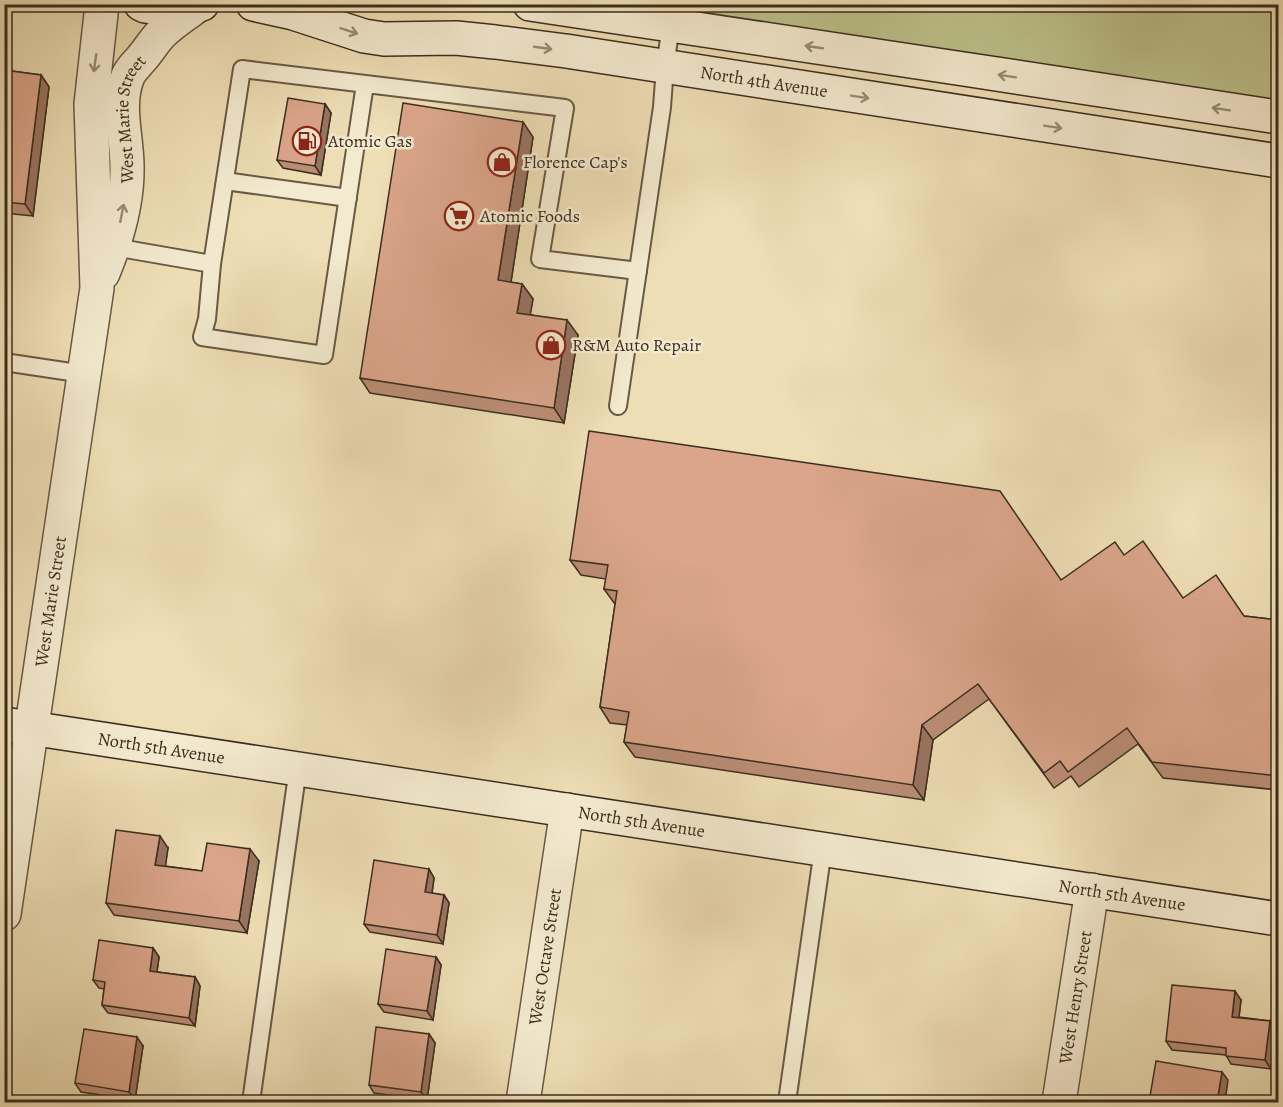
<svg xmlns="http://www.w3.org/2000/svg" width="1283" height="1107" font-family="Alegreya,serif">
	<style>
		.green { fill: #bcc08b; stroke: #7c7755; stroke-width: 1.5 }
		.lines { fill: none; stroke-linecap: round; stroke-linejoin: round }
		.lane-casing { stroke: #685a44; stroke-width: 20 }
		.street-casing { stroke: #685a44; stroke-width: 36 }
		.secondary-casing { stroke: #3b2e1f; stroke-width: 36 }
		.lane { stroke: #f4eacf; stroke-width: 16 }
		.street { stroke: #f4eacf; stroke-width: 33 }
		.secondary { stroke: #f4eacf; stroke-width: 33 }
		.wall { fill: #bb8e77; stroke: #3b2e1f; stroke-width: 1.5 }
		.shaded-wall { fill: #997461; stroke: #3b2e1f; stroke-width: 1.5 }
		.building { fill: #daa58a; stroke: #3b2e1f; stroke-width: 1.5 }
		.oneway { stroke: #988c77 }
		.labels { text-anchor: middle; stroke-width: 5; stroke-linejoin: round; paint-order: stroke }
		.street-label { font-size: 18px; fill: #3b2e1f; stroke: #f4eacf }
		.poi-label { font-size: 18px; fill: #3b2e1f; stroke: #f4eacf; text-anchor: start }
	</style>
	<rect width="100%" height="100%" fill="#eedeb5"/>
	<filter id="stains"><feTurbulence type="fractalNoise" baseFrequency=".00333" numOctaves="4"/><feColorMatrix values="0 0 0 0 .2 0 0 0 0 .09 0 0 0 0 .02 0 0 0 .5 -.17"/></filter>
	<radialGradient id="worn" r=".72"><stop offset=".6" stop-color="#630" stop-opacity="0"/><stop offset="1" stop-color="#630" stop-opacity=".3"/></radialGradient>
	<path class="green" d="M647 5H1278V101Z"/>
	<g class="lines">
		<g class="lane-casing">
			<g id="lane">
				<path d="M365 84 324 355 202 337 207 319 212 264 242 69 565 108 540 259 638 271"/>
				<path d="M225 181 348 198"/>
				<path d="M114 247 212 264"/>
				<path d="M4 362 84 374"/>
				<path d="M618 406 662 107 665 67 671 25"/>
				<path d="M251 1102 298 768"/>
				<path d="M787 1102 823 849"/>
			</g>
		</g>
		<g class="street-casing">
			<g id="street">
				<path id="s1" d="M103 273C117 239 128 203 127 166 127 136 116 105 128 76 131 69 137 64 142 58 148 51 153 43 159 36 169 25 182 17 194 8"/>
				<path id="s2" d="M4 914 97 288 91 104 101 14V4"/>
				<path id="s3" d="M523 1102 567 810"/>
				<path id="s4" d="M1059 1102 1092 890"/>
			</g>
		</g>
		<g class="secondary-casing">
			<g id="secondary">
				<path d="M141 4 145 6C165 9 183 12 202 4"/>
				<path id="s5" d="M253 4 293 13 364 36 384 39 456 38 495 42 566 51 1278 161"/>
				<path d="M530 4 957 68 1278 117"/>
				<path id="s6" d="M4 724 1278 919"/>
			</g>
		</g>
		<use href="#lane" class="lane"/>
		<use href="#street" class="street"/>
		<use href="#secondary" class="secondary"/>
	</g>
	<g class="wall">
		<path d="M4 70 41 75 49 87 33 216 4 213Z"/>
		<path d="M325 104 331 113 321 175 283 168 277 160Z"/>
		<path d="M533 137 511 282 522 284 533 299 530 314 578 335 564 423 370 393 360 378Z"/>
		<path d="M1124 555 1183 598 1244 616 1278 620V790L1163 778 1138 744 1079 787 1071 776 1054 788 989 699 933 740 924 800 635 757 624 742 627 725 610 723 600 707 615 604 604 589 606 579 581 575 570 560 1061 580Z"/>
		<path d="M168 848 165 866 202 871 259 861 247 933 114 915 106 903Z"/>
		<path d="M429 869 434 878 432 893 444 895 449 903 443 944 370 932 364 924Z"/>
		<path d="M153 948 159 957 157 972 195 977 200 986 195 1026 108 1013 102 1005 104 989 99 988 93 980Z"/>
		<path d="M436 957 441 965 433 1020 384 1012 378 1004Z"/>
		<path d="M1241 1000 1239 1017 1270 1021 1275 1029 1271 1069 1231 1064 1226 1055 1172 1050 1166 1041Z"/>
		<path d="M429 1034 435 1043 427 1100 374 1093 369 1085Z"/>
		<path d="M143 1046 135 1100 81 1092 75 1083Z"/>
	</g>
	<g class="shaded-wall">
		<path d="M41 75 49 87 33 216 25 204Z"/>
		<path d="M325 104 331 113 321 175 315 166Z"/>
		<path d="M523 122 533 137 509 295 498 280Z"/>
		<path d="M522 284 533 299 528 328 517 313Z"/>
		<path d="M567 320 578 335 564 423 554 408Z"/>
		<path d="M922 725 933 740 924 800 913 785Z"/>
		<path d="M160 836 168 848 164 877 155 865Z"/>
		<path d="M250 849 259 861 247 933 239 921Z"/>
		<path d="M429 869 434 878 431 900 425 892Z"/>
		<path d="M444 895 449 903 443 944 437 935Z"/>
		<path d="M153 948 159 957 156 979 150 971Z"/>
		<path d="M436 957 441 965 433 1020 427 1011Z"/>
		<path d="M195 977 200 986 195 1026 189 1018Z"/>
		<path d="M1235 991 1241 1000 1238 1025 1232 1017Z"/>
		<path d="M1270 1021 1275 1029 1271 1069 1265 1060Z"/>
		<path d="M429 1034 435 1043 427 1100 421 1092Z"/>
		<path d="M137 1037 143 1046 135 1100 129 1092Z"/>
		<path d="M1222 1072 1228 1080 1225 1102H1217Z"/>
	</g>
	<g class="building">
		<path d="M4 70 41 75 25 204 4 202Z"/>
		<path d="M288 98 325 104 315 166 277 160Z"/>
		<path d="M403 103 523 122 498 280 522 284 517 313 567 320 554 408 360 378Z"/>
		<path d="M589 431 1000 491 1061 580 1115 542 1124 555 1143 541 1183 598 1216 575 1244 616 1278 620V776L1152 762 1127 728 1068 772 1060 761 1044 773 978 684 922 725 913 785 624 742 629 712 600 707 617 591 604 589 608 565 570 560Z"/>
		<path d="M116 830 160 836 155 865 202 871 207 843 250 849 239 921 106 903Z"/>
		<path d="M374 860 429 869 425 892 444 895 437 935 364 924Z"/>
		<path d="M99 940 153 948 150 971 195 977 189 1018 102 1005 105 982 93 980Z"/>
		<path d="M386 949 436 957 427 1011 378 1004Z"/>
		<path d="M1172 985 1235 991 1232 1017 1270 1021 1265 1060 1226 1056V1048L1166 1041Z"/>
		<path d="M376 1027 429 1034 421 1092 369 1085Z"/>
		<path d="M84 1029 137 1037 129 1092 75 1083Z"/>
		<path d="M1156 1061 1222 1072 1217 1102H1149Z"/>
		<path d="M74 1098 100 1102H74Z"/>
	</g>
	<defs><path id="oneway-shaft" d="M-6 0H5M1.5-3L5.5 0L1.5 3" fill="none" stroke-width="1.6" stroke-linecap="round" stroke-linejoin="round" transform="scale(1.5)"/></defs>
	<g class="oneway">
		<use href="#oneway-shaft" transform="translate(349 31) rotate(18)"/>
		<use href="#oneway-shaft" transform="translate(814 47) rotate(-172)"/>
		<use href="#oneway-shaft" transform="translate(543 48) rotate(8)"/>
		<use href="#oneway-shaft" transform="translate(95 63) rotate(98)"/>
		<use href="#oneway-shaft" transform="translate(1007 76) rotate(-171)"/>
		<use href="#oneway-shaft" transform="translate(860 97) rotate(9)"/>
		<use href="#oneway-shaft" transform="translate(1221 109) rotate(-171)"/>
		<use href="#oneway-shaft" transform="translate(1053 127) rotate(9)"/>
		<use href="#oneway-shaft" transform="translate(122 213) rotate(-79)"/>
	</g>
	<defs>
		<g id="fuel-ring" transform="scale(1.5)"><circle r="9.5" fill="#f4eacf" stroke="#8f2418" stroke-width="1.5"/><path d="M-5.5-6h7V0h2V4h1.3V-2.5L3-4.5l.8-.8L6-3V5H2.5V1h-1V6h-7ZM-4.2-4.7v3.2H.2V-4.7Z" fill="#8f2418"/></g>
		<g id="shop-ring" transform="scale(1.5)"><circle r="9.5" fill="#f4eacf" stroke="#8f2418" stroke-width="1.5"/><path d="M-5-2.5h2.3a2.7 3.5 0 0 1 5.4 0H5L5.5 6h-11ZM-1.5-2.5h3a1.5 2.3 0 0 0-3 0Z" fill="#8f2418"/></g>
		<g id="supermarket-ring" transform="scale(1.5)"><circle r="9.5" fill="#f4eacf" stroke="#8f2418" stroke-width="1.5"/><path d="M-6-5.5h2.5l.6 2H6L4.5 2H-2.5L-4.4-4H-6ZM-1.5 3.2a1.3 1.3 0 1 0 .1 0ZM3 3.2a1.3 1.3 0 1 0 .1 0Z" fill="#8f2418"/></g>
	</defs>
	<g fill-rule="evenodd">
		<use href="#fuel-ring" x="307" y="141"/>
		<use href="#shop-ring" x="502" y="162"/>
		<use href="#supermarket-ring" x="459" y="216"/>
		<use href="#shop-ring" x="551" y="345"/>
	</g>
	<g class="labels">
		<g class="street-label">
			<text dy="6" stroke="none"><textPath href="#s5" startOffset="519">North 4th Avenue</textPath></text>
			<text dy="6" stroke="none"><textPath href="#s1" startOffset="159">West Marie Street</textPath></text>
			<text dy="6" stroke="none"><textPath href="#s2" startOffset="316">West Marie Street</textPath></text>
			<text dy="6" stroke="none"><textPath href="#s6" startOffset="159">North 5th Avenue</textPath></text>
			<text dy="6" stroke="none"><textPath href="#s6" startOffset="645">North 5th Avenue</textPath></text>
			<text dy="6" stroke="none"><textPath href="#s6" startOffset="1131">North 5th Avenue</textPath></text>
			<text dy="6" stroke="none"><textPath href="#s3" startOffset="147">West Octave Street</textPath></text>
			<text dy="6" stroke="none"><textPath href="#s4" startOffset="106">West Henry Street</textPath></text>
		</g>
		<g class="poi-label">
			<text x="328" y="147">Atomic Gas</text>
			<text x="523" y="168">Florence Cap's</text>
			<text x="480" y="222">Atomic Foods</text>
			<text x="572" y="351">R&amp;M Auto Repair</text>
		</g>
	</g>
	<rect width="1283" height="1107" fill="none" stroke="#eedeb5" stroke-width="24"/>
	<rect x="6" y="6" width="1271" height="1095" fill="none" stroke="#3b2e1f" stroke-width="3"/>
	<rect x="12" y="12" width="1259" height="1083" fill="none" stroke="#3b2e1f" stroke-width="1.5"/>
	<rect width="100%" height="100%" filter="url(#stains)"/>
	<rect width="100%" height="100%" fill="url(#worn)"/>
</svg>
